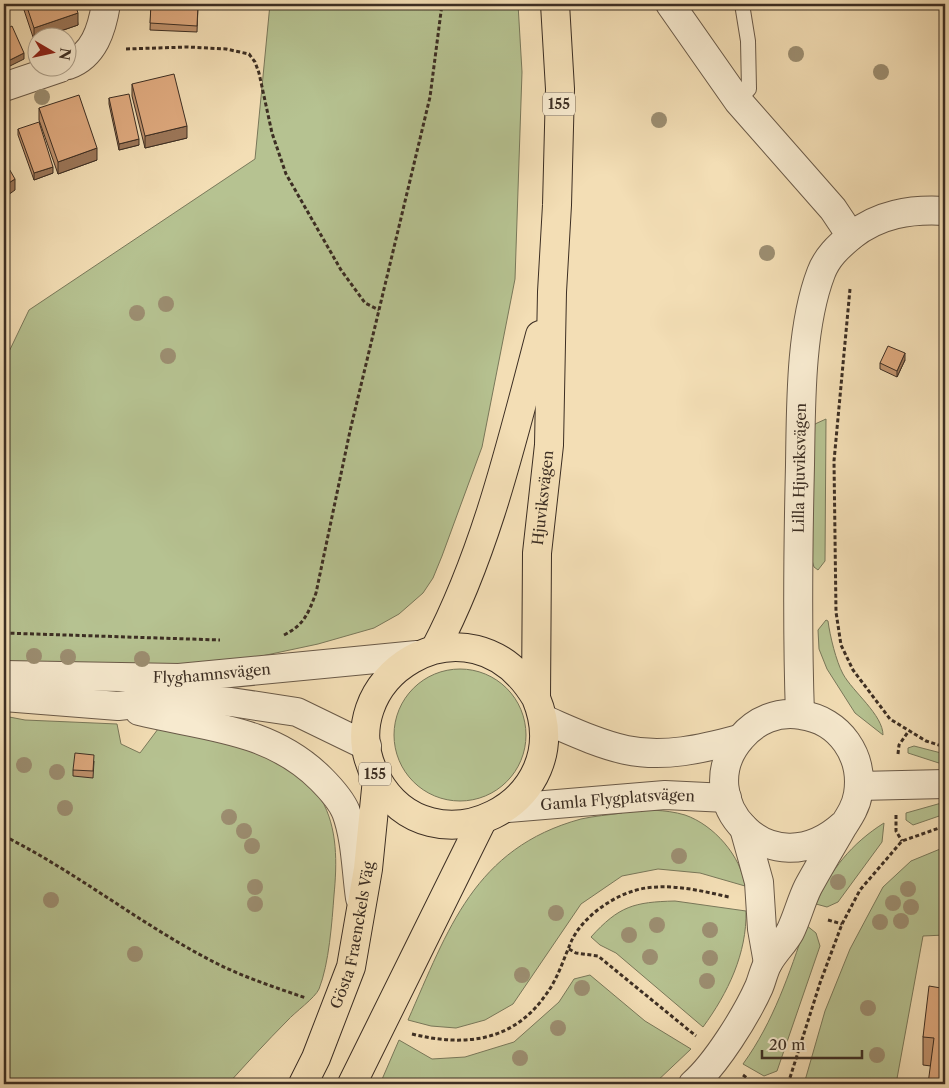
<svg xmlns="http://www.w3.org/2000/svg" width="949" height="1088" font-family="'Libre Caslon Text',serif">
	<style>
		.green { fill: #b6c291; stroke: #79785a }
		.lines { fill: none; stroke-linecap: round; stroke-linejoin: round }
		.service-casing { stroke: #6a5a48; stroke-width: 16 }
		.minor-casing { stroke: #6a5a48; stroke-width: 30 }
		.tertiary-casing { stroke: #6a5a48; stroke-width: 30 }
		.primary-casing { stroke: #3c2e23; stroke-width: 30 }
		.path { stroke: #3c2e23; stroke-width: 3; stroke-dasharray: 4 2.5; stroke-linecap: butt }
		.service { stroke: #f7eacf; stroke-width: 14 }
		.minor { stroke: #f7eacf; stroke-width: 28 }
		.tertiary { stroke: #f7eacf; stroke-width: 28 }
		.primary { stroke: #f3deb5; stroke-width: 28 }
		.tree { fill: #9c8e71 }
		.wall { fill: #c0926d; stroke: #3c2e23 }
		.shaded-wall { fill: #9c7759; stroke: #3c2e23 }
		.building { fill: #dfaa7f; stroke: #3c2e23 }
		.labels { text-anchor: middle; stroke-width: 4; stroke-linejoin: round; paint-order: stroke }
		.shield { fill: #f7eacf; stroke: #746657; stroke-width: 1 }
		.shield-label { font-size: 14px; font-weight: bold; fill: #3c2e23 }
		.street-label { font-size: 15px; fill: #3c2e23; stroke: #f7eacf }
	</style>
	<rect width="100%" height="100%" fill="#f3deb5"/>
	<filter id="stains"><feTurbulence type="fractalNoise" baseFrequency=".004" numOctaves="4"/><feColorMatrix values="0 0 0 0 .2 0 0 0 0 .09 0 0 0 0 .02 0 0 0 .5 -.17"/></filter>
	<radialGradient id="worn" r=".72"><stop offset=".6" stop-color="#630" stop-opacity="0"/><stop offset="1" stop-color="#630" stop-opacity=".3"/></radialGradient>
	<g class="green">
		<path d="M270 4H518L522 72 515 279 482 447 442 556 433 578 423 593 399 614 374 628 318 644 243 660 165 667 4 663V362L29 310 255 159Z"/>
		<path d="M826 419 825 561 818 570 814 567 811 557 812 431 815 424Z"/>
		<path d="M826 620 828 621C830 636 836 661 843 674 853 692 883 715 883 735L855 713 827 669 819 649 818 630Z"/>
		<circle cx="460" cy="735" r="66"/>
		<path d="M4 716 25 720 117 724 121 744 140 753 158 729C205 737 295 754 321 799 338 828 337 864 334 895 332 922 329 964 319 989 315 998 295 1012 287 1021 267 1041 247 1063 228 1084H4Z"/>
		<path d="M914 746 945 754V765L908 753V748Z"/>
		<path d="M945 802V814L913 825 906 820V813Z"/>
		<path d="M624 810C644 810 665 809 685 815 714 825 741 856 745 886L700 873 658 869 622 876 581 904 513 1004 485 1020 456 1028 431 1026 408 1020C448 930 474 848 581 819 594 816 609 815 622 813Z"/>
		<path d="M884 823 882 842 838 902 827 907 816 904C830 870 852 843 884 823Z"/>
		<path d="M945 847V935L923 936 896 1084H804L825 1011 850 949 883 887 911 861Z"/>
		<path d="M675 901 746 911C747 953 728 993 703 1027L616 953 600 945 591 937C619 906 634 902 675 901Z"/>
		<path d="M806 925 816 933 820 946 777 1071 764 1076 743 1064C774 1021 789 974 806 925Z"/>
		<path d="M590 975 645 1021 691 1049 654 1084H380L399 1040 432 1059 465 1057 514 1042 559 1002 574 979Z"/>
	</g>
	<g class="lines">
		<g class="service-casing">
			<path id="service" d="M738 101 749 89 748 41 742 4"/>
		</g>
		<g class="minor-casing">
			<g id="minor">
				<path d="M670 4 738 101 833 209 851 236C879 214 910 209 945 211"/>
				<path d="M68 65C94 56 102 29 106 4"/>
				<path d="M4 87 60 68"/>
				<path id="s1" d="M800 714C797 631 798 548 800 465 801 406 800 328 821 273 827 257 838 247 851 236"/>
				<path d="M543 719C569 730 598 744 626 750 664 758 702 749 739 739"/>
				<path d="M859 786 945 784"/>
				<path id="s2" d="M508 808 665 795 727 798"/>
				<path d="M744 828 759 882 762 929 768 963"/>
				<path d="M693 1084C716 1064 746 1016 759 987 762 980 764 970 768 963 774 952 784 943 790 932 797 918 801 901 808 887 819 867 831 847 842 828 849 817 856 807 858 794 864 756 840 720 801 715 778 711 756 720 741 738 688 798 770 891 843 825"/>
			</g>
		</g>
		<g class="tertiary-casing">
			<g id="tertiary">
				<path id="s3" d="M4 675 179 678 417 655"/>
				<path d="M4 697 118 706 180 699 231 702 297 712 367 746"/>
				<path d="M139 711C204 727 270 728 321 779 330 788 341 800 346 812 356 839 356 871 360 898"/>
			</g>
		</g>
		<g class="primary-casing">
			<g id="primary">
				<path d="M435 649C486 552 512 441 540 335"/>
				<path id="s4" d="M536 698C470 586 323 680 377 779 431 876 580 804 536 698L537 553 549 445 552 292 557 205 560 89 555 4"/>
				<path id="s5" d="M303 1084 316 1058 351 967 368 869 377 779"/>
				<path d="M352 1084 482 821"/>
			</g>
		</g>
		<g class="path">
			<path d="M126 49 188 47 226 49 249 54 255 62 259 73 272 133 286 174 341 270 365 303 379 310"/>
			<path d="M850 289 834 461 836 612 841 645 853 670 890 719 926 741 945 747"/>
			<path d="M4 633 220 640"/>
			<path d="M284 635C304 625 308 614 316 593L350 431 430 97 442 4"/>
			<path d="M898 754 899 745 908 732"/>
			<path d="M896 815V831L902 841"/>
			<path d="M4 836C76 872 139 923 210 960 240 976 274 987 306 998"/>
			<path d="M828 920 842 924"/>
			<path d="M569 949 576 953 598 956 696 1036"/>
			<path d="M412 1034C465 1047 514 1042 547 993 558 978 564 958 571 942 583 915 618 892 646 888 675 884 702 891 729 897"/>
			<path d="M743 1075 755 1084"/>
			<path d="M788 1084 820 983 842 924 860 890 902 841 945 826"/>
		</g>
		<use href="#service" class="service"/>
		<use href="#minor" class="minor"/>
		<use href="#tertiary" class="tertiary"/>
		<use href="#primary" class="primary"/>
	</g>
	<g class="tree">
		<circle cx="796" cy="54" r="8"/>
		<circle cx="881" cy="72" r="8"/>
		<circle cx="42" cy="97" r="8"/>
		<circle cx="659" cy="120" r="8"/>
		<circle cx="767" cy="253" r="8"/>
		<circle cx="166" cy="304" r="8"/>
		<circle cx="137" cy="313" r="8"/>
		<circle cx="168" cy="356" r="8"/>
		<circle cx="34" cy="656" r="8"/>
		<circle cx="68" cy="657" r="8"/>
		<circle cx="142" cy="659" r="8"/>
		<circle cx="24" cy="765" r="8"/>
		<circle cx="57" cy="772" r="8"/>
		<circle cx="65" cy="808" r="8"/>
		<circle cx="229" cy="817" r="8"/>
		<circle cx="244" cy="831" r="8"/>
		<circle cx="252" cy="846" r="8"/>
		<circle cx="679" cy="856" r="8"/>
		<circle cx="838" cy="882" r="8"/>
		<circle cx="255" cy="887" r="8"/>
		<circle cx="908" cy="889" r="8"/>
		<circle cx="51" cy="900" r="8"/>
		<circle cx="893" cy="903" r="8"/>
		<circle cx="255" cy="904" r="8"/>
		<circle cx="911" cy="907" r="8"/>
		<circle cx="556" cy="913" r="8"/>
		<circle cx="901" cy="921" r="8"/>
		<circle cx="880" cy="922" r="8"/>
		<circle cx="657" cy="925" r="8"/>
		<circle cx="710" cy="930" r="8"/>
		<circle cx="629" cy="935" r="8"/>
		<circle cx="135" cy="954" r="8"/>
		<circle cx="650" cy="957" r="8"/>
		<circle cx="710" cy="958" r="8"/>
		<circle cx="522" cy="975" r="8"/>
		<circle cx="707" cy="981" r="8"/>
		<circle cx="582" cy="988" r="8"/>
		<circle cx="868" cy="1008" r="8"/>
		<circle cx="558" cy="1028" r="8"/>
		<circle cx="877" cy="1055" r="8"/>
		<circle cx="520" cy="1058" r="8"/>
	</g>
	<g class="wall">
		<path d="M22 4H75L78 25 34 40Z"/>
		<path d="M151 4H200L199 6H198L197 32 150 30Z"/>
		<path d="M818 4H869L819 8Z"/>
		<path d="M938 4H945V27Z"/>
		<path d="M132 84 187 138 145 148 132 96Z"/>
		<path d="M109 98 139 145 119 150 109 104Z"/>
		<path d="M39 108 97 160 58 174 39 120Z"/>
		<path d="M18 129 53 173 34 180 18 135Z"/>
		<path d="M905 360 897 377 880 369V363Z"/>
		<path d="M94 761 93 778 73 776V770Z"/>
		<path d="M941 988 931 1066 923 1065V1037Z"/>
	</g>
	<g class="shaded-wall">
		<path d="M78 13V25L40 38H38L34 40V28Z"/>
		<path d="M24 53V59L4 69V63Z"/>
		<path d="M187 126V138L145 148V136Z"/>
		<path d="M139 139V145L119 150V144Z"/>
		<path d="M97 148V160L58 174V162Z"/>
		<path d="M53 167V173L34 180V173Z"/>
		<path d="M15 179V190L4 198V186Z"/>
		<path d="M905 353V360L897 377V371Z"/>
	</g>
	<g class="building">
		<path d="M26 4H75L78 13 34 28Z"/>
		<path d="M151 4 198 5 197 26 150 23Z"/>
		<path d="M941 4H945V15Z"/>
		<path d="M12 26 24 53 4 63V30Z"/>
		<path d="M174 74 187 126 145 136 132 84Z"/>
		<path d="M129 94 139 139 119 144 109 98Z"/>
		<path d="M79 95 97 148 58 162 39 108Z"/>
		<path d="M39 122 53 167 34 173 18 129Z"/>
		<path d="M4 160 15 179 4 186Z"/>
		<path d="M888 346 905 353 897 371 880 363Z"/>
		<path d="M75 753 94 755 93 771 73 770Z"/>
		<path d="M945 950V1084H928L934 1038 923 1037 929 986 941 988Z"/>
	</g>
	<g class="labels">
		<g class="shield">
			<rect x="543" y="92.5" width="32" height="23" rx="4"/>
			<rect x="359" y="762.5" width="32" height="23" rx="4"/>
		</g>
		<g class="shield-label">
			<text x="559" y="109">155</text>
			<text x="375" y="779">155</text>
		</g>
		<g class="street-label">
			<text dy="5" stroke="none"><textPath href="#s1" startOffset="246">Lilla Hjuviksvägen</textPath></text>
			<text dy="5" stroke="none"><textPath href="#s4" startOffset="758">Hjuviksvägen</textPath></text>
			<text dy="5" stroke="none"><textPath href="#s3" startOffset="208">Flyghamnsvägen</textPath></text>
			<text dy="5" stroke="none"><textPath href="#s2" startOffset="110">Gamla Flygplatsvägen</textPath></text>
			<text dy="5" stroke="none"><textPath href="#s5" startOffset="158">Gösta Fraenckels Väg</textPath></text>
		</g>
	</g>
	<rect width="949" height="1088" fill="none" stroke="#f3deb5" stroke-width="20"/>
	<rect x="5" y="5" width="939" height="1078" fill="none" stroke="#3c2e23" stroke-width="2.5"/>
	<rect x="10" y="10" width="929" height="1068" fill="none" stroke="#3c2e23"/>
	<g transform="translate(52 52) rotate(99)"><circle r="24" fill="#f7eacf" stroke="#ac9f8a"/>
	<path d="M0-4L9 19L0 12L-9 19Z" fill="#8f2418"/>
	<text y="-8" font-size="14" font-weight="bold" text-anchor="middle" fill="#3c2e23">N</text>
	</g>
	<path d="M762 1050v8h100v-8" fill="none" stroke="#3c2e23" stroke-width="2.5"/>
	<text x="769" y="1050" font-size="15" fill="#3c2e23" stroke="#f7eacf" stroke-width="4" paint-order="stroke">20 m</text>
	<rect width="100%" height="100%" filter="url(#stains)"/>
	<rect width="100%" height="100%" fill="url(#worn)"/>
</svg>
